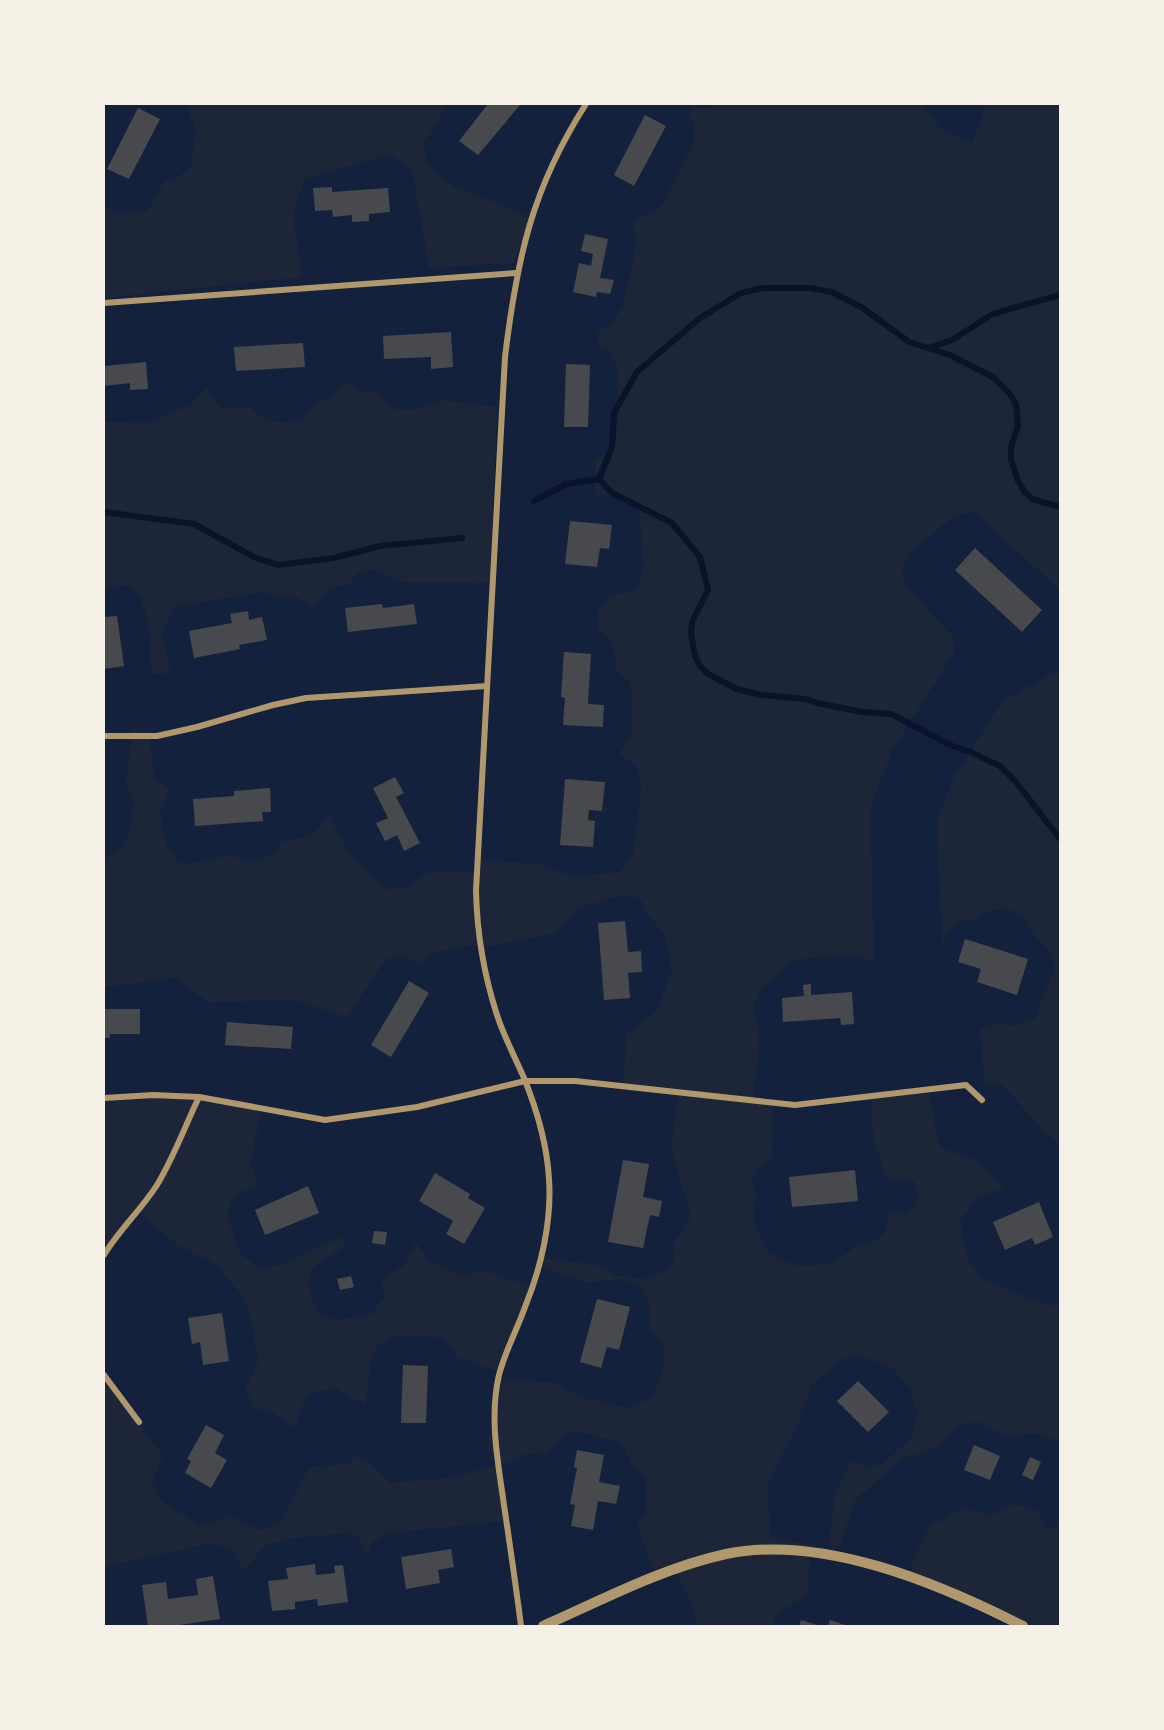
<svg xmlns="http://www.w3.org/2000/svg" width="1164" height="1730" font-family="Barlow,sans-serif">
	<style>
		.green { fill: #1d2539 }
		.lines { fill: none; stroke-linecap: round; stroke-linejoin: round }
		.stream { stroke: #0b132b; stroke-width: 6 }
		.building { fill: #48494c }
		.minor { stroke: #b1986c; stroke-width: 6 }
		.tertiary { stroke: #b1986c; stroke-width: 10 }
	</style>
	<rect width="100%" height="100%" fill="#14213d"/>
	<g class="green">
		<path d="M185 104H447L424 143 426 164 456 188 526 214 529 218 528 224 514 263 429 268 412 169 390 154 305 179 293 212 302 277 104 298V207L120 213 148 211 165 181 178 177 191 166 196 128Z"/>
		<path d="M720 104H922L939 127 973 143 986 104H1060V590L974 512 955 515 909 554 902 570 904 584 955 639V652L893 749 870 808 874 963 853 955 809 958 791 962 774 981 762 987 754 1006 759 1037 754 1099 773 1104 772 1158 759 1166 752 1178 756 1198 753 1220 768 1253 798 1266 831 1264 857 1246 873 1242 886 1232 889 1212 904 1213 915 1206 918 1191 913 1179H887L874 1142 871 1101 874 1099 929 1092 937 1138 943 1149 973 1159 1005 1188 976 1198 960 1221 968 1259 982 1279 1037 1302 1060 1307V1443C1040 1433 1032 1431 1010 1438L978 1422 957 1425 940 1446 904 1458 855 1500 840 1546 832 1548 829 1540 835 1493 852 1461 870 1468 884 1463 912 1437 918 1415 910 1388 892 1368 858 1354 840 1360 812 1385 800 1415 801 1418 767 1483 771 1537 811 1545 807 1597 778 1611 773 1626H697L692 1606 673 1565 653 1569 637 1525 646 1511 647 1480 632 1465 622 1443 577 1431 564 1435 548 1452 522 1455V1459L500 1465 507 1517 503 1521 389 1533 373 1542 367 1554 359 1538 346 1533 287 1539 266 1545 243 1571 232 1550 212 1543 104 1567V1371L110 1384 163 1456 152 1481 162 1502 202 1526 231 1516 260 1531 282 1520 311 1466 326 1467 350 1463 355 1456 372 1464 389 1483 448 1478 499 1465 487 1443 497 1415 503 1379 558 1383 579 1397 629 1408 650 1399 658 1385 665 1358 663 1342 649 1330 650 1305 642 1287 622 1279 587 1283 542 1267 543 1258 597 1265 616 1275 647 1279 668 1270 675 1258 673 1242 683 1232 691 1215 671 1149 678 1094 624 1086 623 1080 627 1033 656 1011 672 972 666 936 648 915 642 901 625 894 578 908 555 933 482 948 480 944 432 953 423 966 405 956 386 959 347 1017 292 999 209 1003 176 978 104 987V859L122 849 132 824 133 800 126 781 133 729 149 731 154 778 169 789 160 814 167 847 178 862 186 864 231 855 247 862 271 856 282 842 311 835 330 815C339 845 364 869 387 890L406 887 427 873 475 871 479 859 543 865 572 877 620 872 633 855 641 789 638 768 619 754 631 736 632 697 629 681 616 670C616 654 613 637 597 630 597 596 606 599 636 589L644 568 639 510 624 497 596 495 595 459 611 452 618 431V371L609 349 598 346 597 331 609 326 623 307 636 246 635 234 632 230 636 219 660 207 667 196 695 139 694 126 689 115 693 105 702 109Z"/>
		<path d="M346 382 362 392H376L396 410H414L442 400 496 407 497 415 490 581 484 583 403 582 371 569 358 573 348 585 329 587 315 608 295 596 277 598 264 592 176 606 162 632 170 673 152 674C150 653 152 586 122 586 116 586 109 589 104 590V422L147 423 190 406 206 387 221 408H250L267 421 289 422 305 417 315 403 329 397Z"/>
		<path d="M1060 669V1144L1042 1129 1003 1085 985 1083 980 1030 998 1022 1015 1027 1035 1018 1055 968 1052 953 1035 937 1026 918 1006 908 988 911 977 920 957 921 942 943 937 821 953 779 1003 700Z"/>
		<path d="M190 1096 254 1108 262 1112 250 1161 258 1184 234 1196 228 1208V1219L240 1253 259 1269 281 1265 342 1236 344 1248C310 1267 299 1272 318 1312L337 1320 371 1314 385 1297 382 1278 402 1267 416 1242 428 1260 462 1276 484 1271 532 1287 504 1371 495 1370 457 1357 445 1341 433 1336H394L377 1345 372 1357 365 1405 335 1388 313 1392 302 1406 295 1428 270 1411 253 1408 246 1388 259 1360 246 1300 214 1263 176 1244 140 1213 104 1255V1099Z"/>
		<path d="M1013 1504 1038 1510 1046 1529 1060 1525V1626H1029L914 1573 911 1570 912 1562 929 1527 965 1507 990 1516Z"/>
	</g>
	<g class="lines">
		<g class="stream">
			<path d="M928 348 952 340 991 315 1009 309 1060 295"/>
			<path d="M599 479 612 493 672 523 700 557 708 590 692 622 691 634 695 656 700 666 708 674 737 689 761 695 806 699 817 703 862 712 891 714 950 745 970 752 1000 766 1016 782 1060 839"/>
			<path d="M534 501 566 484 599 479 612 447 614 413 637 372 700 318 741 293 763 288H810L832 292 863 308 909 342 950 355 993 377 1010 394 1016 404 1018 426 1011 447V459L1018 481 1024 491 1032 499 1060 507"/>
			<path d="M104 512 194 524 254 557 278 565 334 558 380 546 462 538"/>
		</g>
	</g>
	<g class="building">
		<path d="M488 104H518L520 105 478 155 459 141Z"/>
		<path d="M138 108 160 119 129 179 107 169Z"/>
		<path d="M645 115 666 126 634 186 614 175Z"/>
		<path d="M332 187V192L388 188 390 212 369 214V221L352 222V215L333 217 332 210 315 211 313 188Z"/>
		<path d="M585 234 608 239 600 278 614 280 610 294 597 292 596 297 573 292 579 263 591 266 593 254 581 251Z"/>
		<path d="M451 332 453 367 431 369V357L384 359 383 336Z"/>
		<path d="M303 343 305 367 236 371 234 347Z"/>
		<path d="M146 362 148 389 130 390V383L104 386V366Z"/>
		<path d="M566 364 590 365 588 427H564Z"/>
		<path d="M570 521 612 525 609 549 600 548 597 567 565 564Z"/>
		<path d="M975 548 1042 610 1022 632 955 570Z"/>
		<path d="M382 604 383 608 414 604 417 624 348 632 345 608Z"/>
		<path d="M248 611 249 620 262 617 267 640 239 645 240 649 194 658 189 631 232 623 230 614Z"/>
		<path d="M117 616 124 666 104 669V617Z"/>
		<path d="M564 652 591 654 588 704 604 705 603 727 563 725 565 698 561 697Z"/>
		<path d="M395 777 404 793 396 797 420 843 404 851 397 835 385 841 376 823 388 818 373 788Z"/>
		<path d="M565 779 605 782 602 811 589 810 588 820 595 821 593 847 560 845Z"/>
		<path d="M270 788 271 812H262L263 821 195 826 193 799 234 796V791Z"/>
		<path d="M625 921 628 952 641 951 642 972 628 973 630 998 604 1000 598 923Z"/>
		<path d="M965 939 1028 959 1017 995 977 982 981 969 958 962Z"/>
		<path d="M409 981 429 993 391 1057 371 1045Z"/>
		<path d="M811 984V995L852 992 854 1024 841 1025 840 1018 783 1022 782 998 804 996 803 985Z"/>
		<path d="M104 1009H140V1034H110V1038H104Z"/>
		<path d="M227 1022 293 1027 291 1049 225 1045Z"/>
		<path d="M623 1160 649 1164 643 1197 662 1201 659 1217 650 1215 643 1248 608 1242Z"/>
		<path d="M855 1170 858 1201 792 1207 789 1177Z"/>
		<path d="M435 1173 470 1194 468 1198 485 1208 464 1244 446 1234 453 1221 419 1201Z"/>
		<path d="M308 1186 319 1213 265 1235 255 1210Z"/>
		<path d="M1039 1202 1053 1237 1035 1245 1032 1238 1005 1250 993 1222Z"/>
		<path d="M374 1231 387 1232 385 1245 372 1243Z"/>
		<path d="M351 1276 354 1287 340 1290 337 1279Z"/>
		<path d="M597 1299 630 1307 619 1350 607 1347 601 1368 580 1362Z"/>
		<path d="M222 1313 229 1361 203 1365 200 1342 192 1344 188 1318Z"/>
		<path d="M403 1365 428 1366 426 1423H401Z"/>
		<path d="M858 1381 889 1412 868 1432 837 1401Z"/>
		<path d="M206 1425 224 1435 215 1453 227 1460 211 1488 185 1473 191 1461 187 1459Z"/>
		<path d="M974 1445 1000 1456 990 1480 964 1470Z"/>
		<path d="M577 1450 604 1455 599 1482 620 1486 616 1504 598 1501 593 1530 571 1526 575 1505 570 1504 577 1468 574 1467Z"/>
		<path d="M1030 1457 1041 1462 1033 1480 1022 1475Z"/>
		<path d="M451 1549 454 1567 438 1570 440 1583 406 1589 401 1557Z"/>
		<path d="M315 1564 316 1575 335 1573 334 1566 343 1565 348 1602 318 1606 317 1599 295 1602V1609L272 1611 268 1581 288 1579 286 1568Z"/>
		<path d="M213 1576 220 1619 173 1626H148L142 1585 166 1582 168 1599 198 1595 196 1579Z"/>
		<path d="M801 1620 820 1626H799Z"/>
		<path d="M830 1620 848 1626H828Z"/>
	</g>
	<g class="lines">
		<g class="minor">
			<path d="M104 303 516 273"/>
			<path d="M104 736H157L197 727 273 705 306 698 487 686"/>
			<path d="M104 1098 153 1095 199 1097 325 1120 417 1107 525 1081H575L795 1105 966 1085 982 1100"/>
			<path d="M104 1255C119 1230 141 1210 157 1185 174 1157 185 1126 199 1097"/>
			<path d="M104 1375 139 1422"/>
			<path d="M521 1626C516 1586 510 1546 504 1505 498 1462 489 1418 499 1375 505 1351 517 1330 525 1307 541 1268 552 1221 549 1179 547 1144 537 1110 524 1078 515 1057 504 1037 497 1015 484 975 477 934 476 891L505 357C517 258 532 188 586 104"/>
		</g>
		<path class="tertiary" d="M543 1626C602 1600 662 1568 726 1554 822 1534 938 1583 1023 1626"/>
	</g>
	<rect width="1164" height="1730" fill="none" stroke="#f6f1e7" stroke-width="210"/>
</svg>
